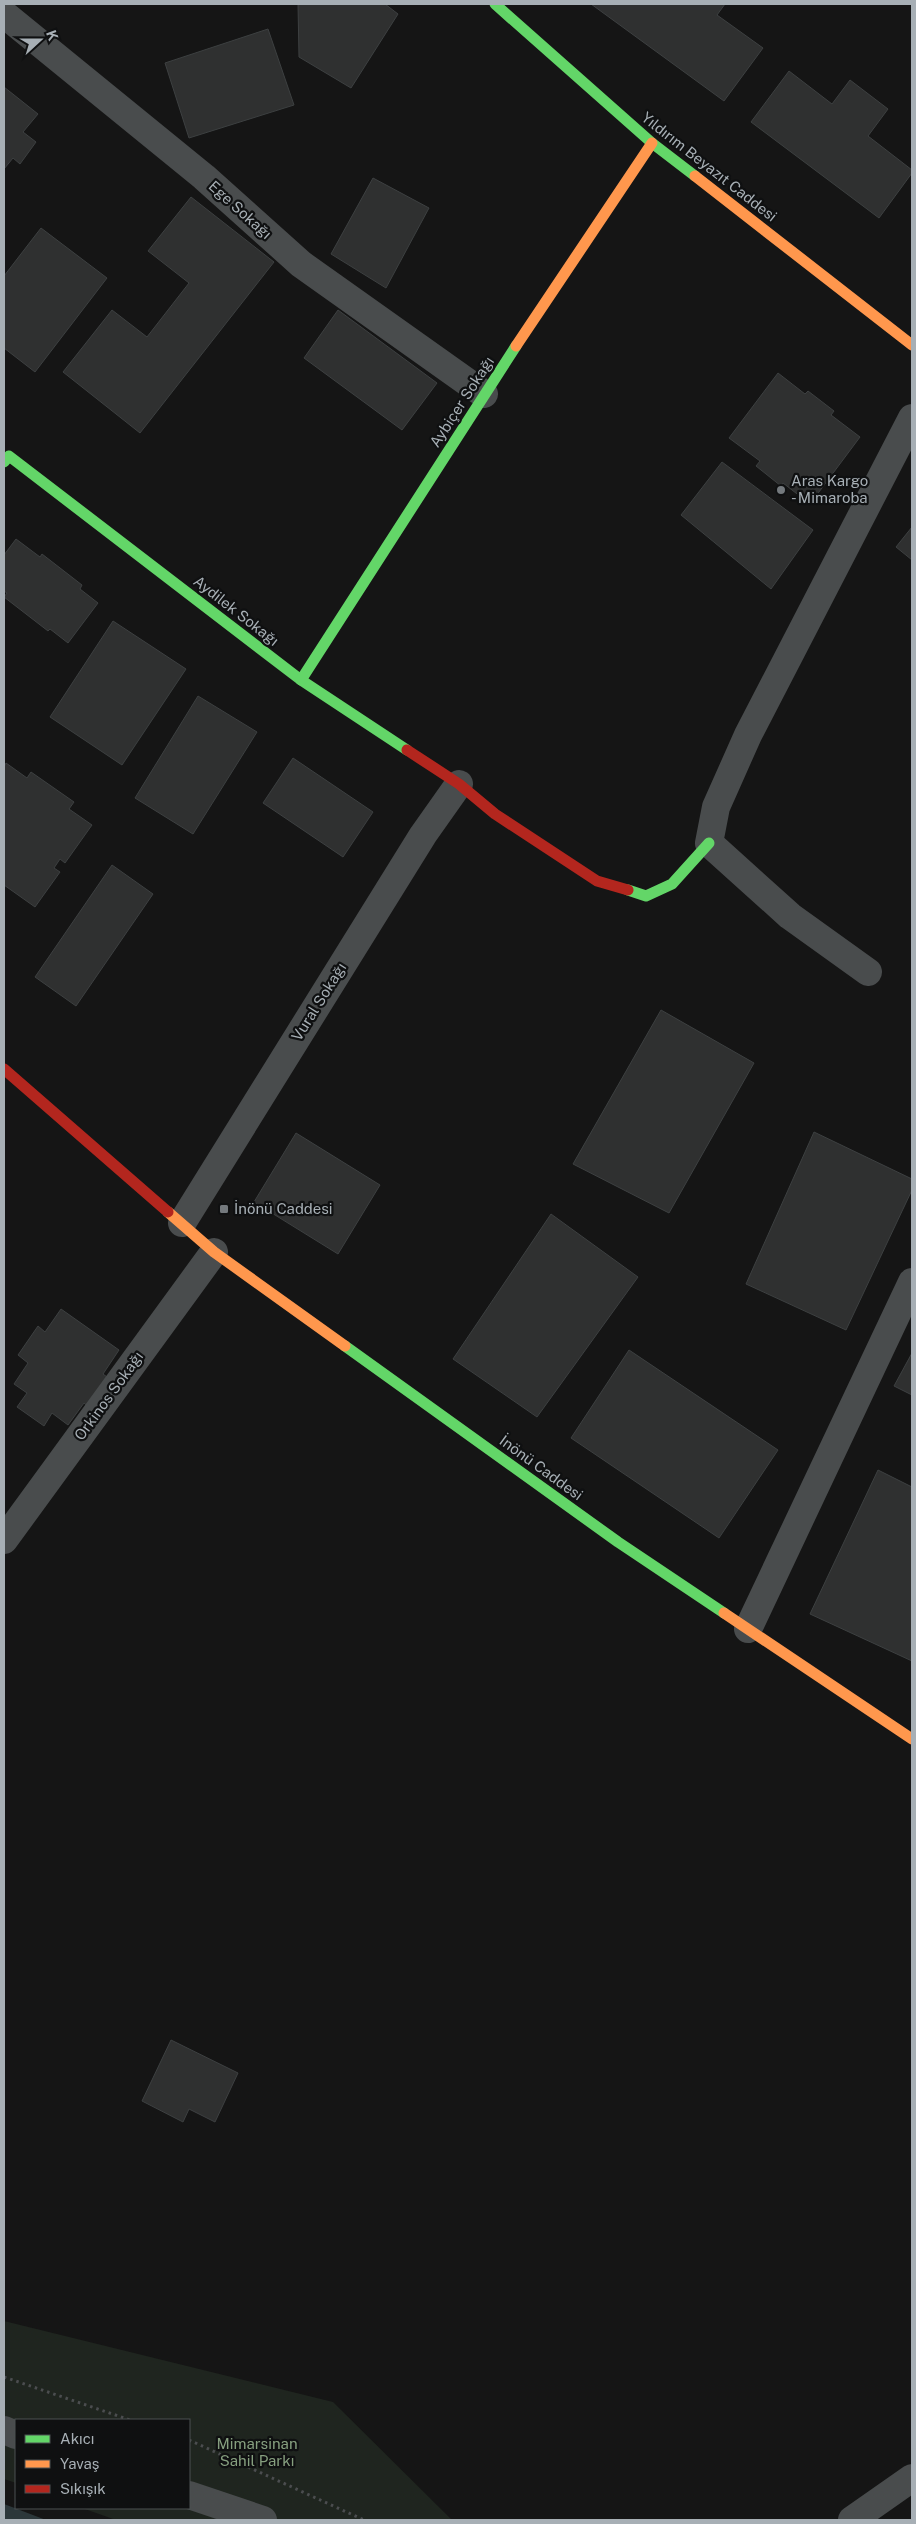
<svg xmlns="http://www.w3.org/2000/svg" width="916" height="2524" font-family="'Public Sans',sans-serif">
	<style>
		.green { fill: #1f251f }
		.water { fill: #2c373a }
		.building { fill: #2f3030; stroke: #3d4041 }
		.lines { fill: none; stroke-linecap: round; stroke-linejoin: round }
		.path { stroke: #4b4d4f; stroke-width: 3; stroke-dasharray: 2.5 4; stroke-linecap: butt }
		.street { stroke: #494c4d; stroke-width: 28 }
		.fast { stroke: #63d668; stroke-width: 11 }
		.slow { stroke: #ff974d; stroke-width: 11 }
		.jam { stroke: #b3261e; stroke-width: 11 }
		.poi-dot { fill: #74797d; stroke: #0f1011; stroke-width: 2 }
		.labels { text-anchor: middle; stroke-width: 4.5; stroke-linejoin: round; paint-order: stroke }
		.street-label { font-size: 15px; fill: #a7afb5; stroke: #0f1011 }
		.poi-label { font-size: 15px; fill: #a7afb5; stroke: #0f1011; text-anchor: start }
		.park-label { font-size: 15px; fill: #869f7f; stroke: #0f1011 }
	</style>
	<rect width="100%" height="100%" fill="#151515"/>
	<path class="green" d="M4 2321 333 2402 452 2520H116L82 2508H189V2420H16V2483L4 2479Z"/>
	<path class="water" d="M4 2504 46 2520H4Z"/>
	<g class="building">
		<path d="M298 4H385L398 14 351 88 299 57Z"/>
		<path d="M591 4H725L717 15 763 48 724 101Z"/>
		<path d="M268 29 294 105 189 138 165 63Z"/>
		<path d="M789 71 832 104 850 80 888 109 868 136 912 170V173L879 218 751 122Z"/>
		<path d="M4 87 38 114 23 132 36 142 20 164 13 158 4 169Z"/>
		<path d="M373 178 429 208 386 288 331 254Z"/>
		<path d="M191 197 274 262 140 433 63 372 112 310 147 337 189 283 148 251Z"/>
		<path d="M41 228 107 278 35 372 4 348V276Z"/>
		<path d="M338 310 437 383 402 430 304 358Z"/>
		<path d="M778 373 805 394 808 391 834 411 831 415 860 437 810 504 783 483 781 486 756 466 760 461 729 438Z"/>
		<path d="M722 462 813 530 771 589 681 515Z"/>
		<path d="M912 527V560L896 547Z"/>
		<path d="M16 539 40 557 42 554 82 585 80 589 98 603 68 643 50 629 48 631 4 597 7 593 4 591V555Z"/>
		<path d="M113 621 186 669 122 765 50 717Z"/>
		<path d="M198 696 257 732 193 834 135 798Z"/>
		<path d="M293 758 373 812 343 857 263 803Z"/>
		<path d="M6 763 27 778 31 772 74 802 69 809 92 825 65 863 60 859 54 868 60 872 35 907 4 885V767Z"/>
		<path d="M112 865 153 894 76 1006 35 977Z"/>
		<path d="M661 1010 754 1063 669 1213 573 1164Z"/>
		<path d="M814 1132 912 1179V1190L846 1330 746 1284Z"/>
		<path d="M296 1133 380 1185 338 1254 254 1202Z"/>
		<path d="M551 1214 638 1277 537 1417 453 1359Z"/>
		<path d="M61 1309 119 1350 103 1374 111 1380 91 1409 84 1403 68 1425 52 1413 44 1426 17 1407 27 1393 14 1384 28 1363 18 1355 38 1326 45 1332Z"/>
		<path d="M629 1350 778 1450 719 1538 571 1438Z"/>
		<path d="M912 1353V1395L894 1386Z"/>
		<path d="M878 1470 912 1487V1661L810 1614Z"/>
		<path d="M171 2040 238 2073 215 2122 189 2109 183 2122 142 2101Z"/>
	</g>
	<g class="lines">
		<g class="path">
			<path d="M4 2377 130 2420"/>
			<path d="M189 2440 364 2520"/>
		</g>
		<g class="street">
			<path d="M4 14 204 177 301 264 484 394"/>
			<path d="M868 972 790 916 709 843 716 807 748 735 912 418"/>
			<path d="M182 1223 423 835 459 784"/>
			<path d="M4 1540 214 1252"/>
			<path d="M748 1629 912 1282"/>
			<path d="M4 2430 16 2435"/>
			<path d="M189 2495 263 2520"/>
			<path d="M852 2520 912 2478"/>
		</g>
		<g class="fast">
			<path d="M495 4 652 143 695 176"/>
			<path d="M4 462 9 456 301 680 407 750"/>
			<path d="M301 680 516 346"/>
			<path d="M628 890 646 896 672 884 709 843"/>
			<path d="M345 1346 618 1542 724 1613"/>
		</g>
		<g class="slow">
			<path d="M695 176 912 345"/>
			<path d="M516 346 652 143"/>
			<path d="M168 1212 214 1252 345 1346"/>
			<path d="M724 1613 912 1739"/>
		</g>
		<g class="jam">
			<path d="M407 750 459 784 495 814 597 881 628 890"/>
			<path d="M4 1069 168 1212"/>
		</g>
	</g>
	<g class="poi-dot">
		<circle cx="781" cy="490" r="5"/>
		<rect x="219" y="1204" width="10" height="10" rx="2.5"/>
	</g>
	<g class="labels">
		<g class="street-label">
			<text transform="translate(709 167) rotate(38)" y="5">Yıldırım Beyazıt Caddesi</text>
			<text transform="translate(240 210) rotate(42)" y="5">Ege Sokağı</text>
			<text transform="translate(462 402) rotate(-57)" y="5">Aybiçer Sokağı</text>
			<text transform="translate(236 611) rotate(38)" y="5">Aydilek Sokağı</text>
			<text transform="translate(319 1002) rotate(-58)" y="5">Vural Sokağı</text>
			<text transform="translate(109 1396) rotate(-54)" y="5">Orkinos Sokağı</text>
			<text transform="translate(541 1468) rotate(36)" y="5">İnönü Caddesi</text>
		</g>
		<g class="poi-label">
			<text x="791" y="486">Aras Kargo<tspan x="791" dy="17">- Mimaroba</tspan></text>
			<text x="234" y="1214">İnönü Caddesi</text>
		</g>
		<g class="park-label">
			<text x="257" y="2449">Mimarsinan<tspan x="257" dy="17">Sahil Parkı</tspan></text>
		</g>
	</g>
	<rect width="916" height="2524" fill="none" stroke="#a7afb5" stroke-width="10"/>
	<rect x="15" y="2419" width="175" height="90" fill="#0f1011" stroke="#4c5053"/>
	<rect x="25" y="2435" width="25" height="8" fill="#63d668" stroke="#4c5053"/>
	<text x="60" y="2444" font-size="15" fill="#a7afb5">Akıcı</text>
	<rect x="25" y="2460" width="25" height="8" fill="#ff974d" stroke="#4c5053"/>
	<text x="60" y="2469" font-size="15" fill="#a7afb5">Yavaş</text>
	<rect x="25" y="2485" width="25" height="8" fill="#b3261e" stroke="#4c5053"/>
	<text x="60" y="2494" font-size="15" fill="#a7afb5">Sıkışık</text>
	<g transform="translate(40 40) rotate(69)" stroke="#0f1011" stroke-width="4" paint-order="stroke">
	<path d="M0-4L9 19L0 12L-9 19Z" fill="#a7afb5"/>
	<text y="-8" font-size="14" font-weight="bold" text-anchor="middle" fill="#a7afb5">K</text>
	</g>
</svg>
